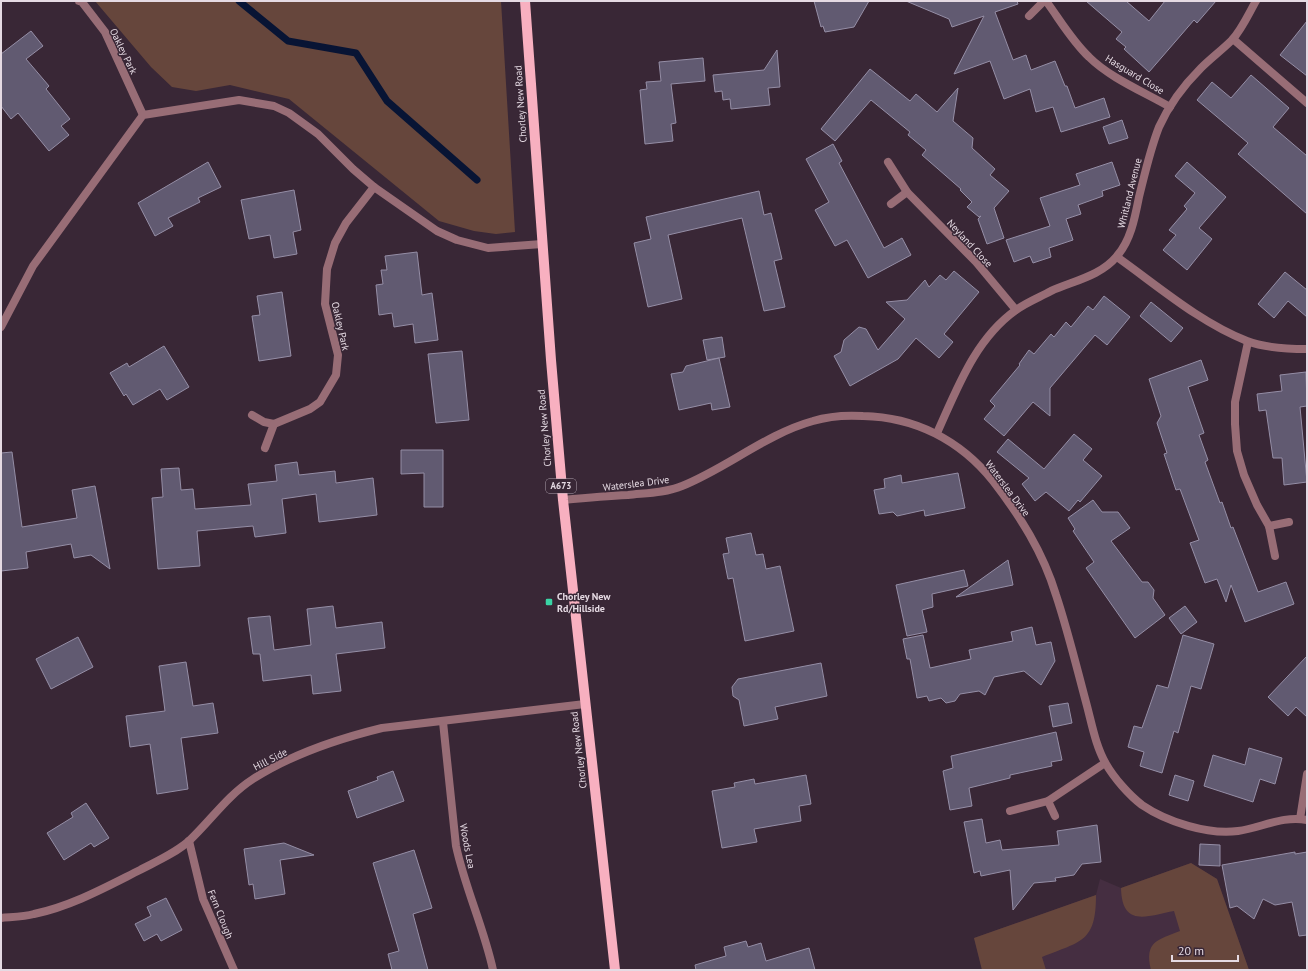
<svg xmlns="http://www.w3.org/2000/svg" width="1308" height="971" font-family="'PT Sans',sans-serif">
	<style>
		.built { fill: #452e41 }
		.green { fill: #66463c }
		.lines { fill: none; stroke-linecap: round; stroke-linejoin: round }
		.stream { stroke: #081434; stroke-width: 7 }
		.building { fill: #615a71; stroke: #958ea6 }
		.street { stroke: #986d76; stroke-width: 8 }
		.primary { stroke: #f8b0c0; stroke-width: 10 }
		.poi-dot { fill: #3ad4a5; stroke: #392736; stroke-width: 1.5 }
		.labels { text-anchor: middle; stroke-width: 3; stroke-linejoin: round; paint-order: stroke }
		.shield { fill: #392736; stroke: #b1a4af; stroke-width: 1 }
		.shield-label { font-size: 9px; font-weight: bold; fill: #e5dae3 }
		.street-label { font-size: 10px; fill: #e5dae3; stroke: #392736 }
		.poi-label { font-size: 10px; font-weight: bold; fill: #e5dae3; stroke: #392736; text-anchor: start }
	</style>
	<rect width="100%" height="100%" fill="#392736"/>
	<path class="built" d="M1191 863 1217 879 1249 970H982L974 938 1096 895 1100 879 1121 888Z"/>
	<g class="green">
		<path d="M95 1H501L515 232 496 234 474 231 439 221 289 99 230 85 196 91 172 87 151 67Z"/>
		<path d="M1191 863 1217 879 1249 970H1151C1144 941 1158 940 1180 931L1174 911C1147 916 1122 928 1121 888Z"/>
		<path d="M1096 895C1096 942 1082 941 1042 957L1046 970H982L974 938Z"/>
	</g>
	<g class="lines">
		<path class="stream" d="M239 1 288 41 356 53 387 101 477 180"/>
	</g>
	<g class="building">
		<path d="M814 1H869L854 27 825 32 823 26 821 27Z"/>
		<path d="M906 1H1017L1018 4 995 12 1013 60 1026 55 1031 70 1055 61 1065 86H1067L1075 108 1104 98 1110 117 1061 132 1053 107 1036 112 1030 89 1004 99 990 61 954 74 984 16 952 27 949 19Z"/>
		<path d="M1086 1H1126L1149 21 1165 1H1216L1197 23 1194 20 1149 72 1124 49 1126 47 1116 39 1122 32Z"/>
		<path d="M1307 21V76L1280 55Z"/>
		<path d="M31 31 43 46 26 59 49 86 46 89 70 119 61 126 69 135 49 151 18 113 11 119 1 106V54Z"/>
		<path d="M777 50 780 87 768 88 770 105 731 109 730 99 723 100 722 91 715 92 713 75 764 70Z"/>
		<path d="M703 58 705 81 671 84 676 123 671 124 673 141 645 144 640 90 647 89 646 82 661 81 659 62Z"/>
		<path d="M870 69 910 101 916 94 937 112 958 88 953 121 973 138 972 148 995 169 990 175 1009 191 994 208 1004 238 987 244 978 219 981 216 979 217 967 207 972 202 960 190 961 189 922 155 926 150 908 135 910 132 871 100 835 141 821 129Z"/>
		<path d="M1251 75 1289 108 1273 127 1307 156V214L1238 154 1248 143 1197 100 1212 82 1231 98Z"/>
		<path d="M1122 120 1128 138 1109 144 1103 127Z"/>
		<path d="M833 144 842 161 839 163 884 248 902 238 911 255 868 278 847 240 835 246 815 210 829 202 806 159Z"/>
		<path d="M208 162 221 187 198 198 200 202 168 218 173 226 155 236 138 203Z"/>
		<path d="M1112 162 1120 185 1102 191 1103 196 1078 205 1081 214 1066 219 1073 240 1049 248 1051 257 1033 263 1030 256 1014 262 1006 240 1050 226 1040 198 1080 185 1076 174Z"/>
		<path d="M1187 162 1226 197 1199 228 1212 239 1187 270 1163 250 1176 235 1169 230 1187 209 1184 206 1195 193 1175 176Z"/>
		<path d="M294 190 301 230 293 232 297 254 274 258 270 235 249 239 241 200Z"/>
		<path d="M759 191 764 215 771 213 782 259 774 261 785 307 764 311 742 218 668 235 682 299 648 307 634 243 651 239 646 217Z"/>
		<path d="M417 252 422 295 432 293 438 340 415 343 413 324 394 327 392 313 379 315 376 285 383 284 381 270H387L385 256Z"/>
		<path d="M954 271 979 292 944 334 953 342 939 358 916 338 898 359 850 386 834 356 841 352 844 340 859 327 866 329 878 350 905 319 886 302 907 300 925 280 929 287 940 275 946 280Z"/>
		<path d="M1285 272 1307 290V317L1288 301 1274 318 1258 304Z"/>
		<path d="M282 292 291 356 259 361 252 316 260 315 257 296Z"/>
		<path d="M1104 296 1130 317 1107 345 1095 335 1050 388V416L1033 402 1004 436 984 419 995 406 990 401 1020 365 1019 364 1029 350 1034 354 1051 334 1054 337 1066 322 1071 327 1088 306 1093 310Z"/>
		<path d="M1151 302 1183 328 1171 342 1140 316Z"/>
		<path d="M722 337 725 357 707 360 703 340Z"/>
		<path d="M164 346 189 387 167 400 160 389 133 405 126 394 124 396 110 373 127 363 129 367Z"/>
		<path d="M462 351 469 420 436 423 428 354Z"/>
		<path d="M719 358 730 407 712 410 711 403 679 410 671 374 683 372 686 366Z"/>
		<path d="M1201 360 1208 380 1188 387 1204 433 1199 435 1208 460 1205 462 1220 503 1222 502 1231 528 1233 527 1258 592 1286 582 1294 604 1245 622 1231 585 1226 602 1217 579 1205 583 1190 543 1199 540 1180 489 1176 490 1164 454 1167 453 1157 423 1161 416 1149 379Z"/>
		<path d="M1306 372 1307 406 1300 407 1307 482 1284 485 1282 458H1273L1266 410 1259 411 1257 394 1282 391 1280 375Z"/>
		<path d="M1074 434 1092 449 1083 460 1102 476 1080 502 1078 500 1069 511 1046 492 1035 501 1022 484 1029 478 997 452 1008 439 1044 469Z"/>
		<path d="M401 450H443V507H424V473L401 474Z"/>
		<path d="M12 452 22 527 77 518 72 490 95 486 110 569 91 555 74 558 71 544 26 552 28 568 1 571V453Z"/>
		<path d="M297 462 299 475 335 471 336 483 373 478 377 515 319 522 316 494 282 499 286 533 255 537 253 526 197 531 200 566 158 569 152 498 163 497 161 469 179 468 181 490 193 489 195 509 251 505 248 484 277 481 275 465Z"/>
		<path d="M958 473 965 508 925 516 924 510 897 516 893 512 879 514 874 490 885 488 884 479 901 475 902 483Z"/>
		<path d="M1093 500 1102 512H1118L1130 528 1111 541 1142 582H1148L1154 590 1153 598 1165 615 1135 638 1086 568 1094 562 1073 531 1075 529 1068 518Z"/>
		<path d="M751 533 756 555 763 554 766 569 780 566 794 631 745 641 733 578 728 579 723 554 729 553 726 538Z"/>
		<path d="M1008 560 1013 585 956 597Z"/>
		<path d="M964 570 968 586 932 594 933 607 922 610 927 632 907 636 896 585Z"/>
		<path d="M333 606 336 628 382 622 385 648 336 654 341 691 313 694 311 675 263 681 260 654H253L248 618 270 616 274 650 311 645 307 609Z"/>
		<path d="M1185 606 1197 622 1181 634 1169 618Z"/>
		<path d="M1032 627 1036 645 1051 642 1055 661 1041 685 1024 671 994 677 985 695 979 691 960 694 955 701 946 703 941 698 929 701 927 696 917 698 910 659H907L903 639 923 635 930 668 971 659 969 650 1013 641 1011 632Z"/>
		<path d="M1183 635 1214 644 1201 689 1191 686 1178 733 1174 731 1162 773 1140 766 1144 752 1128 747 1134 726 1142 728 1157 685 1168 688Z"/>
		<path d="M78 637 93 667 51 689 36 659Z"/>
		<path d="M1307 656V717L1296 707 1288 716 1268 697Z"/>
		<path d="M186 662 193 706 213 703 218 733 181 738 188 789 157 794 150 744 130 747 126 716 165 711 159 666Z"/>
		<path d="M821 663 827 696 775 707 778 719 744 726 739 700 733 696 732 687 738 679Z"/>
		<path d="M1068 703 1072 723 1053 727 1049 706Z"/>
		<path d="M1056 732 1062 760 1051 762 1052 766 1010 775V778L969 788 972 806 950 810 943 771 953 768 951 756Z"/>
		<path d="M1249 748 1282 758 1275 784 1260 779 1253 802 1204 786 1213 755 1245 765Z"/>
		<path d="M393 771 404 801 357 818 348 791 378 780 377 777Z"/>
		<path d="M806 775 811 804 799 806 801 821 754 829 757 842 722 848 712 791 735 787 734 783 754 779 755 784Z"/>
		<path d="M1175 775 1194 781 1188 801 1169 795Z"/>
		<path d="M86 803 109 838 94 847 91 843 64 860 47 833 73 817 71 813Z"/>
		<path d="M982 819 986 843 1000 840 1002 850 1059 845 1057 831 1097 825 1101 862 1082 864 1074 875 1055 878 1056 881 1034 883 1013 910 1010 870 981 876 980 871 974 873 964 822Z"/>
		<path d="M284 843 314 855 280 860 285 894 255 899 253 884 249 885 244 849Z"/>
		<path d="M1200 844 1220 845V866L1199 865Z"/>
		<path d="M414 850 432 908 413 914 428 970H392L388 954 399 951 373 863Z"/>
		<path d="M1295 852V854L1307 852V935L1299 936 1292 902 1275 905 1263 899 1254 919 1237 906 1230 908 1222 865Z"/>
		<path d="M166 898 182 930 161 941 157 934 144 941 135 924 151 916 147 907Z"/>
		<path d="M746 941 748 947 761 943 766 961 809 948 815 970H696L695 965 726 956 724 947Z"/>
	</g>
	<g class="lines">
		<g class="street">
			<path d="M79 1 82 2 105 32 143 115"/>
			<path d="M1046 1C1060 20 1072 41 1089 57 1110 78 1144 92 1170 107"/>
			<path d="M1029 16 1044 1"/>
			<path d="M1233 39 1307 103"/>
			<path d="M888 162 907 192 976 262 1016 310"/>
			<path d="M891 204 907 192"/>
			<path d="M1117 257C1158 286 1199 322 1247 341 1265 348 1288 349 1307 349"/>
			<path d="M1 327 33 266 143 115 239 100 274 106 289 113 318 134 353 169 374 187 437 231 457 240 488 248 542 244"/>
			<path d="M1248 342 1235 402V424L1237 451 1244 475 1257 505 1269 526 1275 556"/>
			<path d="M252 415 264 422 274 424"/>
			<path d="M937 433C957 389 975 339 1016 310 1027 302 1040 297 1051 291 1073 281 1101 276 1117 256 1131 240 1135 217 1139 197 1145 173 1150 150 1159 127 1169 105 1184 85 1201 68 1211 58 1222 50 1232 40 1242 29 1249 13 1256 1"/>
			<path d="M265 448 274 424 310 409 320 402 336 375 338 355 325 304 327 269 335 243 346 223 374 187"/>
			<path d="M563 500C584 498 606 496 628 495 646 493 665 493 682 486 727 468 766 434 813 421 829 416 846 415 863 416 915 417 960 440 993 481 1020 516 1043 552 1056 595 1068 631 1077 669 1087 706 1092 725 1096 747 1106 764 1114 778 1129 795 1142 805 1167 822 1208 835 1238 831 1261 828 1283 815 1307 820"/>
			<path d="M1269 526 1289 522"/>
			<path d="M443 722 456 846C465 888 484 928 493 970"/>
			<path d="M1048 801 1055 816"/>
			<path d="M1010 811 1048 801 1105 763"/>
			<path d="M1300 819 1307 774"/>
			<path d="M189 841 203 899 234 970"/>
			<path d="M1 918C12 917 24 917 34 914 72 906 106 887 140 870 157 861 176 853 190 840 211 820 228 795 253 779 292 754 337 739 382 728L585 704"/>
		</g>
		<path class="primary" d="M525 1 551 360 563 500 615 970"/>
	</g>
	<rect class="poi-dot" x="545" y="598" width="8" height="8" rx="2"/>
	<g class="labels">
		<rect class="shield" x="546" y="479" width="30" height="14" rx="3"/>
		<g class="shield-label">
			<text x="561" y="489">A673</text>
		</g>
		<g class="street-label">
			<text transform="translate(124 51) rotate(64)" y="4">Oakley Park</text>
			<text transform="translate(1135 74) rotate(31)" y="4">Hasguard Close</text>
			<text transform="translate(520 104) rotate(-94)" y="4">Chorley New Road</text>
			<text transform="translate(1129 193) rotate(-76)" y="4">Whitland Avenue</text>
			<text transform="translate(970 243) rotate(47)" y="4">Neyland Close</text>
			<text transform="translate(341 326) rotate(77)" y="4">Oakley Park</text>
			<text transform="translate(544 428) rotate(-95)" y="4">Chorley New Road</text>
			<text transform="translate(636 483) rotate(-7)" y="4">Waterslea Drive</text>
			<text transform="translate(1008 488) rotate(53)" y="4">Waterslea Drive</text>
			<text transform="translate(578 750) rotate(-97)" y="4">Chorley New Road</text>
			<text transform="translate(270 759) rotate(-27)" y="4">Hill Side</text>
			<text transform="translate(468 846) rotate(79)" y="4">Woods Lea</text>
			<text transform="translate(221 914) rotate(68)" y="4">Fern Clough</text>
		</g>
		<g class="poi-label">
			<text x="557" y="600">Chorley New<tspan x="557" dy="12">Rd/Hillside</tspan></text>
		</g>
	</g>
	<rect width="1308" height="971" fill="none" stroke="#e5dae3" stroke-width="4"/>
	<path d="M1172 955v6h66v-6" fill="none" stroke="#e5dae3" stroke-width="2"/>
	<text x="1178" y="955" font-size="12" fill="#e5dae3" stroke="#392736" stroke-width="3" paint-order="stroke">20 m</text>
</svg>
